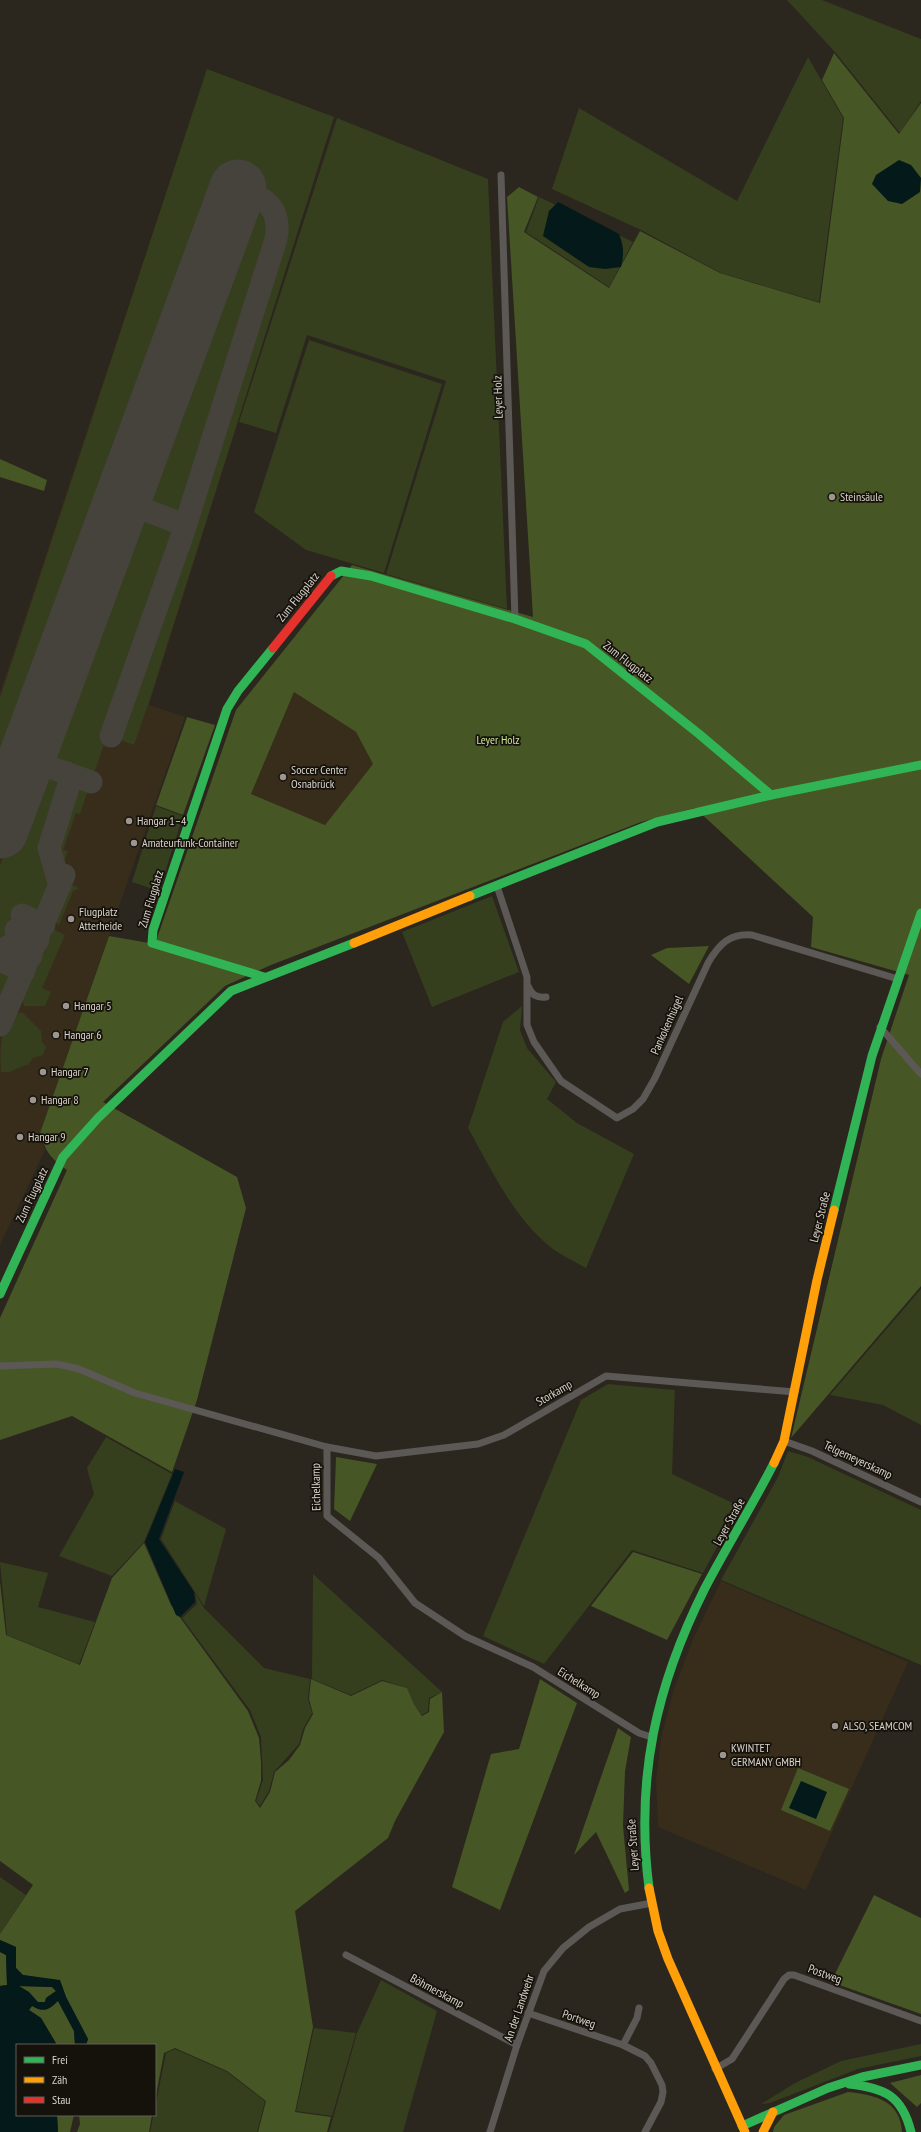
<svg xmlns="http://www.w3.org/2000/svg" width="921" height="2132" font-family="'PT Sans Narrow',sans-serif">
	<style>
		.built { fill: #382d1b }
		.green { fill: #353f1e }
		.forest { fill: #465624; fill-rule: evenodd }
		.water { fill: #041919; fill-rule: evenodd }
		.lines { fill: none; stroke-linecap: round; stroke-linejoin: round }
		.taxiway { stroke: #46423c; stroke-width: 23 }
		.runway { stroke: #46423c; stroke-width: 57 }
		.street { stroke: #5c5856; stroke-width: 7 }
		.fast { stroke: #30b455; stroke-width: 9 }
		.slow { stroke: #ff9f0a; stroke-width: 9 }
		.jam { stroke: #e5322d; stroke-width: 9 }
		.poi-dot { fill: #9c968e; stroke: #15110b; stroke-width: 1.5 }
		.labels { text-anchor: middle; stroke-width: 3.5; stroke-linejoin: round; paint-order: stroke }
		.street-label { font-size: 12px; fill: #d9d3ca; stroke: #15110b }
		.poi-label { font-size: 12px; fill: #d9d3ca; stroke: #15110b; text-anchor: start }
		.park-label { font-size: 12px; fill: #c9e894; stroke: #15110b }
	</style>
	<rect width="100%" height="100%" fill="#2b261e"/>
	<g class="built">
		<path d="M207 69 334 117 149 705 185 717 40 1133 45 1150 0 1245V693Z"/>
		<path d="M294 692 356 732 373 764 325 825 251 794Z"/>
		<path d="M721 1581 908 1662 806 1890 658 1827 656 1781 661 1738 674 1689 694 1637Z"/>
	</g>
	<g class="green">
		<path d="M787 0H822L921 39V101L900 133 835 52Z"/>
		<path d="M808 57 843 118 819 302 721 273 641 230 552 189 579 108 737 201Z"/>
		<path d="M207 69 334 117 148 705 134 745 115 738 190 528 282 231C282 214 271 190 255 181 247 177 239 175 231 172L0 795V698Z"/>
		<path d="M337 118 488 179 507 609 386 574 446 381 307 335 276 433 239 422Z"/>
		<path d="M539 197 633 242 609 287 526 232Z"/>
		<path d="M250 204C271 205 274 220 272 238L184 513 182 515 175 513 174 516 138 503 136 499 245 206Z"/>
		<path d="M309 340 442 384 384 573 306 550 254 512Z"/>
		<path d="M133 512C149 514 176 524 174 544L93 776 41 756Z"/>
		<path d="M38 769 61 778 63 783 47 838 45 848 46 859 55 885 10 993H5L0 1005V866L36 770Z"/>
		<path d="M77 783 89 787 80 814 76 813 63 850 68 851 62 868C41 862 66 792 77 783Z"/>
		<path d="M156 806 183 816 159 891 132 882Z"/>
		<path d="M71 885 78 887V889L73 891 59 925 54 922 53 915 65 888Z"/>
		<path d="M492 896 519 972 432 1007 402 932Z"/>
		<path d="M48 930H55L65 935 42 988 51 992 45 1006H24L21 993 22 988Z"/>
		<path d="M522 1006 520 1030 527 1048 556 1082 547 1099 577 1123 634 1154 586 1268C574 1261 560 1255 549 1246 512 1215 491 1169 468 1128L503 1022Z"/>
		<path d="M22 1012 41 1031 42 1042 46 1047 43 1055 33 1058 28 1065H26L9 1072H1C0 1058 0 1031 9 1020 12 1016 18 1014 22 1012Z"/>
		<path d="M921 1289V1425L883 1405 830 1395Z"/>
		<path d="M608 1384 675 1390 672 1474 739 1506 703 1573 632 1550 544 1664 483 1636 581 1400Z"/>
		<path d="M106 1437 172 1474 144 1542 112 1576 59 1556 94 1494 87 1468Z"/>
		<path d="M788 1451 808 1457 921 1510V1665L721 1580 778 1477Z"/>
		<path d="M175 1501 226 1529 204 1606 161 1539Z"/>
		<path d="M0 1562 48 1573 38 1607 95 1622 79 1664 7 1635Z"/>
		<path d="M313 1574 442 1692 429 1698 428 1711 422 1715 414 1704 407 1688 382 1680 351 1695 312 1679Z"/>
		<path d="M195 1593 204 1608 264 1668 310 1679 308 1699 312 1713 303 1729 299 1744 274 1772 269 1791 260 1806 256 1801 263 1780 261 1737 250 1710 182 1618 197 1604Z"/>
		<path d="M0 1877 26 1895 0 1934Z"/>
		<path d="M381 1980 437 2011 403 2132H329L357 2033Z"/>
		<path d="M314 2028 356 2033 332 2116 296 2111Z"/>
		<path d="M921 2044V2056L858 2069 770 2103 761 2104 795 2083 841 2061Z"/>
		<path d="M175 2049 227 2072 265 2101 257 2132H150L166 2053Z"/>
	</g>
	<g class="forest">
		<path d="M834 53 899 134 921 103V1286L791 1438 881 1059 909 975 811 947 813 917 695 808 641 822 271 965 225 986 103 1102 237 1177 246 1208 197 1400 172 1472 72 1416 0 1440V1318L67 1170C50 1158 46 1152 40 1133L109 936 155 944 236 710 352 565 533 617 507 197 519 187 538 197 524 232 609 288 640 231 720 273 820 303 844 118 822 80ZM294 692 356 732 373 764 325 825 251 794Z"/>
		<path d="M0 459 47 480 44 491 0 477Z"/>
		<path d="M187 717 215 725 183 815 156 805Z"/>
		<path d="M709 946 689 984 651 955 667 948Z"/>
		<path d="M336 1457 377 1464 350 1521 334 1509Z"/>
		<path d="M144 1543 171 1605 248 1711 259 1738 261 1762V1781L255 1801 260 1808 270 1792 275 1772 289 1760 300 1745 305 1728 313 1714 309 1699 311 1679 351 1696 382 1681 407 1688 414 1704 422 1716 429 1712 430 1699 442 1692 444 1732 395 1821 388 1838 295 1911 313 2027 295 2112 331 2117 327 2132H258L266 2101 227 2071 175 2048 164 2053 155 2101V2045H86L88 2039 66 1997 60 1981 23 1975 16 1968V1947L0 1940V1934L33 1885 0 1861V1582L6 1635 80 1665 112 1578Z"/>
		<path d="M633 1552 702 1574 667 1640 591 1606Z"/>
		<path d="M540 1679 577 1703 500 1910 452 1887 491 1754 519 1749Z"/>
		<path d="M618 1728 631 1737 625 1771 623 1826 629 1890 625 1893 596 1832 574 1855Z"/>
		<path d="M798 1768 849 1789 830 1831 781 1810Z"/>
		<path d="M874 1895 921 1918V2014L831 1982Z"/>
		<path d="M0 1952 6 1955 7 1985 0 1986Z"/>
		<path d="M19 1986 52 1987 56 1991 46 1998 45 2002H37L29 1993Z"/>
		<path d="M58 2001 74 2031 75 2045H57L41 2018 29 2010 32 2006Z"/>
		<path d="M921 2075V2103L917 2107 890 2083Z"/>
		<path d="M848 2092C875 2095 900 2100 902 2132H773L774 2127 784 2115Z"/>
		<path d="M57 2115H74L70 2132H58Z"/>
		<path d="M79 2115H152L149 2132H77L80 2124Z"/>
	</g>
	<g class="water">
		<path d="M899 160 911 165 921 178 920 192 902 204 888 201 872 184 876 175Z"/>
		<path d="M558 202 619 234C624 246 624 255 621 267L605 269 589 267 543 236 549 211Z"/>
		<path d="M175 1469 184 1472 159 1539 194 1592 195 1602 180 1617 176 1615 145 1542Z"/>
		<path d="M801 1781 827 1792 816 1819 789 1808Z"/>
		<path d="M0 1940 16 1947V1968L23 1975 60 1980 66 1997 88 2039 86 2045H75L74 2031 58 2001C49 2010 44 2013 32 2006L29 2010 41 2018 57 2045H17V2115H57L58 2132H0V1986L7 1985 6 1955 0 1952ZM19 1986 52 1987 56 1991 46 1998 45 2002H38L29 1992Z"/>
	</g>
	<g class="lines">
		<g class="taxiway">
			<path d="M127 489V498L132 505 177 522H182L188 516"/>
			<path d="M111 736 182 536 276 239C282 208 265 197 238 188"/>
			<path d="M33 740 32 753 38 763"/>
			<path d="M20 775 28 765 38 763 91 782"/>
			<path d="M60 886 49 848 70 781 67 773"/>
			<path d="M22 915 44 925"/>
			<path d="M16 930 38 940"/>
			<path d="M9 946 31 956"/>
			<path d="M4 962 24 971"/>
			<path d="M0 1025 64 875"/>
		</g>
		<path class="runway" d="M0 830 238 188"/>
		<g class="street">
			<path d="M501 175 515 619"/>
			<path d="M497 886 527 977V1025L534 1042 561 1081 617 1118 633 1109 643 1099 655 1078 708 963C719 944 730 933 752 935L898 979"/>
			<path d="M528 986C532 995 536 998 546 997"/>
			<path d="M880 1027 921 1074"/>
			<path d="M0 1366 57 1364 79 1369 135 1393 327 1447 376 1456 478 1444 504 1435 606 1376 795 1392"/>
			<path d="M784 1441 812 1451 921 1502"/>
			<path d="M327 1447V1516L379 1558 415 1603 465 1636 533 1667 639 1733 651 1737"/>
			<path d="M346 1955 517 2045"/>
			<path d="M528 2013 623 2045 645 2056 651 2063 662 2085 663 2092 661 2102 645 2132"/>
			<path d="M623 2045 637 2018 639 2008"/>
			<path d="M715 2069 732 2059 784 1979 789 1975H794L921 2021"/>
			<path d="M490 2132 517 2045 544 1971 563 1948 589 1927 620 1909 652 1903"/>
		</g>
		<g class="fast">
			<path d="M331 576 341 571 371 576 515 619 586 644 699 734 771 795"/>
			<path d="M470 896 657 822 771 795 921 765"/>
			<path d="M264 977 152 943 153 930 227 709 238 691 273 648"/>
			<path d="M834 1210 872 1056 921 913"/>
			<path d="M0 1294 63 1157 98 1118 231 991 354 943"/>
			<path d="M649 1888C635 1778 656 1686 705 1588 727 1546 752 1506 774 1463"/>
			<path d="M849 2084C884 2088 902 2095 911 2132"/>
			<path d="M742 2126 828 2088 862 2077 921 2065"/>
		</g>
		<g class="slow">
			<path d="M354 943 470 896"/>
			<path d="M774 1463 784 1441 817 1280 834 1210"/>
			<path d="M649 1888 658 1931 668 1959 745 2132"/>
			<path d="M763 2132 773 2112"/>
		</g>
		<path class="jam" d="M273 648 331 576"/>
	</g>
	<g class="poi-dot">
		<circle cx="832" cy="497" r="4"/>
		<circle cx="283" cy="777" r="4"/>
		<circle cx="129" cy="821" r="4"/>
		<circle cx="134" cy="843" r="4"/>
		<circle cx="71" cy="919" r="4"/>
		<circle cx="66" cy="1006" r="4"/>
		<circle cx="56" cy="1035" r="4"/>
		<circle cx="43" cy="1072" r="4"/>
		<circle cx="33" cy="1100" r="4"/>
		<circle cx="20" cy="1137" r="4"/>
		<circle cx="835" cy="1726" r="4"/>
		<circle cx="723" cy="1755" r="4"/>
	</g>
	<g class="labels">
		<g class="street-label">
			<text transform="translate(498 397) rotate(-92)" y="4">Leyer Holz</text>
			<text transform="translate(298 597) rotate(-51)" y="4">Zum Flugplatz</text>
			<text transform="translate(628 662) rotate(38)" y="4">Zum Flugplatz</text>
			<text transform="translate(151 899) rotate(-73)" y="4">Zum Flugplatz</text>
			<text transform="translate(667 1025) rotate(-66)" y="4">Pankokenhügel</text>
			<text transform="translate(32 1195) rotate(-65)" y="4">Zum Flugplatz</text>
			<text transform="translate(820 1217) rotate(-76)" y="4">Leyer Straße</text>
			<text transform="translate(554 1393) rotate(-30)" y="4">Storkamp</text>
			<text transform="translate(858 1460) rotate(25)" y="4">Telgemeyerskamp</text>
			<text transform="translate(316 1487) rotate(-91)" y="4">Eichelkamp</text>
			<text transform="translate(729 1522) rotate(-61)" y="4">Leyer Straße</text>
			<text transform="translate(579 1683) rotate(32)" y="4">Eichelkamp</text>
			<text transform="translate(633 1845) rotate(-94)" y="4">Leyer Straße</text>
			<text transform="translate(825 1974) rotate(20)" y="4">Postweg</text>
			<text transform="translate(437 1991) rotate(28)" y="4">Böhmerskamp</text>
			<text transform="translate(519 2008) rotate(-71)" y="4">An der Landwehr</text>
			<text transform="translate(579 2019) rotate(19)" y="4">Portweg</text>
		</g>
		<g class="poi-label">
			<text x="840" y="501">Steinsäule</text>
			<text x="291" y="774">Soccer Center<tspan x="291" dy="14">Osnabrück</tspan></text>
			<text x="137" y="825">Hangar 1–4</text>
			<text x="142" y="847">Amateurfunk-Container</text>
			<text x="79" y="916">Flugplatz<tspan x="79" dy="14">Atterheide</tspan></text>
			<text x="74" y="1010">Hangar 5</text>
			<text x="64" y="1039">Hangar 6</text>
			<text x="51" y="1076">Hangar 7</text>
			<text x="41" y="1104">Hangar 8</text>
			<text x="28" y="1141">Hangar 9</text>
			<text x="843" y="1730">ALSO, SEAMCOM</text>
			<text x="731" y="1752">KWINTET<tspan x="731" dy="14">GERMANY GMBH</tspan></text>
		</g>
		<g class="park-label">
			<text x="498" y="744">Leyer Holz</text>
		</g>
	</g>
	<rect x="16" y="2044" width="140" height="72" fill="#15110b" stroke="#635f57"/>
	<rect x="24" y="2057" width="20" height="6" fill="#30b455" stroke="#635f57"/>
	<text x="52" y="2064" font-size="12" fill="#d9d3ca">Frei</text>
	<rect x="24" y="2077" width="20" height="6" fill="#ff9f0a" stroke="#635f57"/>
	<text x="52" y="2084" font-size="12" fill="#d9d3ca">Zäh</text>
	<rect x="24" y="2097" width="20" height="6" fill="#e5322d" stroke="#635f57"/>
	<text x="52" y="2104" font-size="12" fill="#d9d3ca">Stau</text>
</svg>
